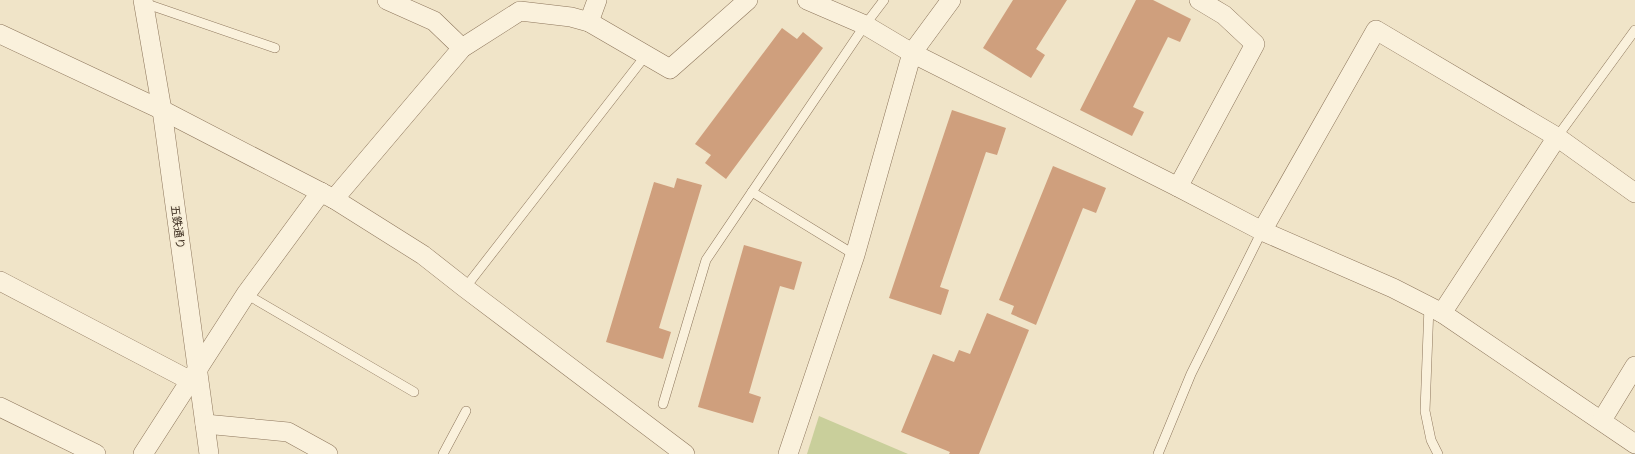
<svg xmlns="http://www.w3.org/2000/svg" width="1635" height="454" font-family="Bitter,'Noto Sans JP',serif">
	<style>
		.green { fill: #c9cf9b }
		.building { fill: #cf9f7d }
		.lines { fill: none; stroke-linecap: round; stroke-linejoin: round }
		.lane-casing { stroke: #8d765c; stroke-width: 10 }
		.street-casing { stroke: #8d765c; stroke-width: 20 }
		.lane { stroke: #faf1dc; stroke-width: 9 }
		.street { stroke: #faf1dc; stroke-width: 19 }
		.labels { text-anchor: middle; stroke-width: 3; stroke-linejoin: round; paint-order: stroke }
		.street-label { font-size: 11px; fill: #3d2e20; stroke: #f7eed8 }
	</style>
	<rect width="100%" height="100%" fill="#f0e4c8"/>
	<path class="green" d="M819 416 908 454H807Z"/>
	<g class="building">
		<path d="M1013 0H1067L1036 49 1045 55 1031 78 983 48Z"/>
		<path d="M1136 0H1153L1191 19 1180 42 1168 37 1133 107 1144 112 1132 136 1080 110Z"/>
		<path d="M782 28 797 39 803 32 823 48 726 179 705 163 711 155 695 144Z"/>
		<path d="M952 110 1006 128 997 155 986 152 940 287 949 290 941 315 889 298Z"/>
		<path d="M1053 166 1106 188 1096 213 1083 208 1036 325 1011 314 1014 306 999 300Z"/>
		<path d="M677 178 702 185 659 328 671 332 663 359 606 342 654 182 674 188Z"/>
		<path d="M744 245 802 262 794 290 780 286 749 393 761 397 753 423 698 407Z"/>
		<path d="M987 313 1029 330 979 454H949L950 452 901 432 933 354 954 362 959 350 970 354Z"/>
	</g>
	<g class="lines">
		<g class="lane-casing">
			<g id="lane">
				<path d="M144 3 275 48"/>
				<path d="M1557 137 1635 30"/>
				<path d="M752 192 855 255"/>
				<path d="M465 288 646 55"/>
				<path d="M246 294 414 392"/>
				<path d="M1429 306 1425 411 1431 440 1438 454"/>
				<path d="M663 404 706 260 865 25 884 0"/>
				<path d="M443 454 466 411"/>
				<path d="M1158 454 1191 374 1262 231"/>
			</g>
		</g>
		<g class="street-casing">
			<g id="street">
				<path d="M143 0 162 110 209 454"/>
				<path d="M387 0 434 21 462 48"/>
				<path d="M807 0 865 25 912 53 1178 187 1262 231 1393 288 1442 313 1635 444"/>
				<path d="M589 22 597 0"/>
				<path d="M0 34 162 110 334 199 423 255 465 288 685 454"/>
				<path d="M1178 187 1255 44 1224 15 1199 0"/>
				<path d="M334 199 462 48 520 11 571 17 589 22 670 69 748 0"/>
				<path d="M1262 231 1376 30 1557 137 1635 193"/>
				<path d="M0 281 191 381"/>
				<path d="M1442 313 1557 137"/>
				<path d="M0 407 96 454"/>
				<path d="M1602 420 1635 366"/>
				<path d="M205 424 288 432 328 454"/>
				<path d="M143 454 246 294 321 192"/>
				<path d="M788 454 855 255 912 53 951 0"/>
			</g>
		</g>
		<use href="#lane" class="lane"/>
		<use href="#street" class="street"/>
	</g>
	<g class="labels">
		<g class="street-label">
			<text transform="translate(178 227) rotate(82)" y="4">五鉄通り</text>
		</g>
	</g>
</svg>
